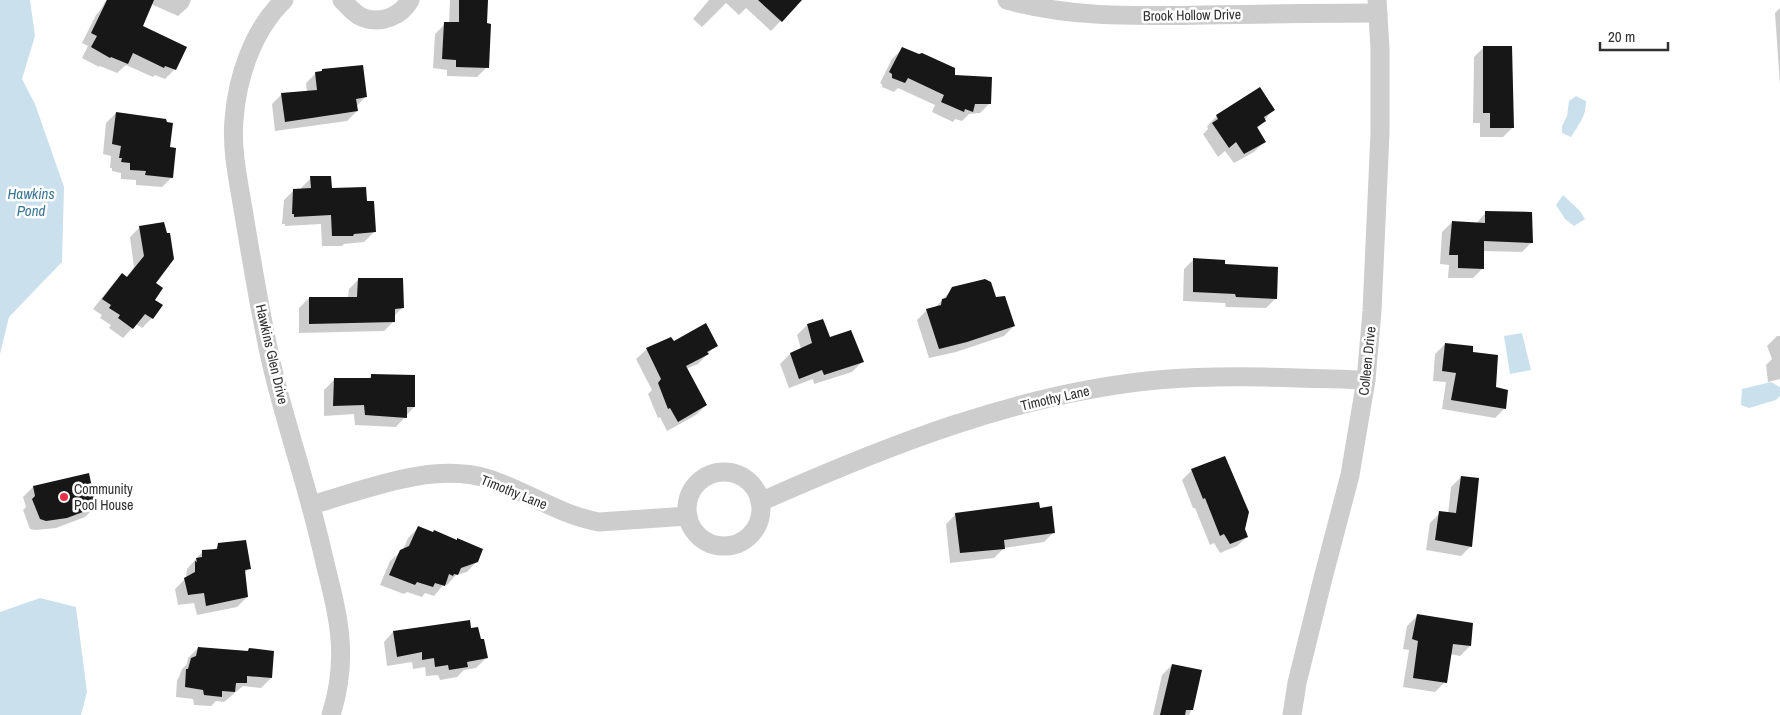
<svg xmlns="http://www.w3.org/2000/svg" width="1780" height="715" font-family="'Archivo Narrow',sans-serif">
	<style>
		.water { fill: #cae1ed }
		.shadow { fill: #0003 }
		.building { fill: #171717 }
		.lines { fill: none; stroke-linecap: round; stroke-linejoin: round }
		.minor { stroke: #cdcdcd; stroke-width: 19 }
		.poi-dot { fill: #e93046; stroke: #fff; stroke-width: 2 }
		.labels { text-anchor: middle; stroke-width: 5; stroke-linejoin: round; paint-order: stroke }
		.street-label { font-size: 14px; fill: #303030; stroke: #fff }
		.poi-label { font-size: 14px; fill: #303030; stroke: #fff; text-anchor: start }
		.water-label { font-size: 15px; font-style: italic; fill: #3b7695; stroke: #fff }
	</style>
	<rect width="100%" height="100%" fill="#fff"/>
	<g class="water">
		<path d="M0 0H30L35 36 22 79 35 104 64 187 62 262 9 317 0 354Z"/>
		<path d="M1576 96 1586 101C1586 117 1579 124 1571 137L1562 133V126L1567 116 1569 101Z"/>
		<path d="M1563 195 1580 211 1585 219 1574 226 1565 219 1556 205Z"/>
		<path d="M1522 333 1531 370 1510 374 1504 336Z"/>
		<path d="M1771 382 1780 387V396L1776 400 1749 408 1741 405 1742 389Z"/>
		<path d="M40 598 76 607 87 692 81 715H0V612Z"/>
	</g>
	<g class="shadow">
		<path d="M106 0H191L188 7 178 16 151 4 141 26 175 69 165 79 155 75 153 77 126 65 117 73 100 66 99 67 82 58 88 46 82 43 96 15 101 9Z"/>
		<path d="M450 0H487V67L477 77 447 76V70L433 68 435 34 445 24H449Z"/>
		<path d="M709 0H790L794 7 771 31 746 8 739 15 726 3 702 27 693 19Z"/>
		<path d="M1780 8V85L1775 13Z"/>
		<path d="M1484 47 1513 127 1503 137H1480V123H1473L1474 57Z"/>
		<path d="M902 49 954 77 990 103 980 113 969 114 962 121 955 119 953 122 932 112 935 105 898 88 894 92 882 87V84L880 83 892 59Z"/>
		<path d="M323 70 366 96 356 107 357 111 347 121 275 131 272 104 282 94 307 92 306 83 316 73 320 72Z"/>
		<path d="M1273 110 1257 129 1264 142 1254 152 1234 163 1225 151 1218 157 1203 134 1208 129 1207 126 1217 116Z"/>
		<path d="M116 113 168 148 172 177 162 187 136 185V180L121 179V173L112 171V168H110L111 156 103 154 106 123Z"/>
		<path d="M311 178 331 190 366 202 374 232 364 242 344 244 342 246H322L321 224 285 226V224H282L284 200 294 190H301V188Z"/>
		<path d="M1486 212 1532 242 1522 252 1483 251V268L1473 278H1448L1449 265 1440 264 1442 232 1452 222 1476 224Z"/>
		<path d="M140 227 154 283 152 318 142 328 136 324 123 338 109 328 111 325 100 318 102 315 93 309 112 285 122 275 126 278 134 267 130 237Z"/>
		<path d="M1194 259 1224 265 1276 298 1266 308 1226 307 1225 303 1183 301 1184 269Z"/>
		<path d="M359 279 402 308 394 316V321L384 331 299 333V308L309 298H348L349 289Z"/>
		<path d="M953 288 995 299 1014 326 1004 336 956 352 929 358 917 320 927 310 935 308Z"/>
		<path d="M822 321 829 339 862 362 852 372 814 384 813 379 789 388 780 364 790 354 801 349 797 335 807 325Z"/>
		<path d="M1777 336H1780V379L1768 382 1766 365 1772 359 1767 346Z"/>
		<path d="M670 338 674 343 716 345 698 364 686 369 706 405 696 415 667 431 660 417 658 418 648 394 652 390 636 359 646 350Z"/>
		<path d="M1445 344 1472 354 1495 388 1505 408 1495 418 1442 409 1446 382 1433 381 1435 354Z"/>
		<path d="M372 375 414 407 396 427 355 425 354 414 324 416V390L334 380 368 379Z"/>
		<path d="M1192 470 1244 529 1247 537 1237 546 1220 553 1214 543 1210 545 1195 508H1193L1182 480Z"/>
		<path d="M1461 477 1471 546 1461 556 1426 550 1430 523 1440 513 1448 514 1451 487Z"/>
		<path d="M33 487 95 507 85 517 56 528 36 530 30 529 23 510 26 507 23 497Z"/>
		<path d="M1039 509 1054 532 1044 542 1004 548 994 558 950 563 946 524 956 514Z"/>
		<path d="M418 528 477 561 467 572 456 575 447 585 444 584 434 596 425 593 422 597 407 592 404 594 380 585 390 561 403 550 408 538Z"/>
		<path d="M219 545 249 568 244 574 247 597 237 607 197 615 194 603 178 605 175 589 186 578 187 569 203 551H213Z"/>
		<path d="M1417 616 1470 646 1460 656 1450 654 1445 682 1435 692 1403 687 1409 650 1403 649 1407 626Z"/>
		<path d="M470 630 486 658 476 668 464 670 457 677 440 680 438 675 426 676 425 667 413 669 412 662 387 666 384 642 393 632Z"/>
		<path d="M198 648 246 652 249 649 271 678 261 688 243 686 224 702 216 701 211 706 194 705 193 699 176 697 177 680 179 677 182 669 187 664 188 658Z"/>
		<path d="M1172 665 1192 709 1189 715H1153L1162 675Z"/>
	</g>
	<g class="building">
		<path d="M107 0H154L143 26 187 47 176 70 165 66 164 68 133 53 128 64 111 57 110 58 91 47 97 36 91 33Z"/>
		<path d="M459 0H488L487 23 491 24 489 68 456 67V60L442 59 444 22H459Z"/>
		<path d="M758 0H802L782 22Z"/>
		<path d="M1483 46H1512L1514 128H1490V113H1483Z"/>
		<path d="M902 47 919 54 922 53 955 68V75L992 77 991 104H975L973 112 965 109 964 112 941 102 944 95 908 78 905 83 892 78V74L889 72Z"/>
		<path d="M363 65 367 97 356 99 358 111 285 122 281 93 317 90 315 72 322 71V69Z"/>
		<path d="M1260 87 1275 110 1264 117 1266 121 1257 127 1266 142 1244 154 1236 142 1229 148 1212 123 1218 119 1216 115Z"/>
		<path d="M116 112 166 119 167 122 173 123 170 147 176 148 173 178 145 175 146 171 130 170V163L121 162 122 158H119L121 146 112 144Z"/>
		<path d="M310 176H331L332 188 366 187 367 201H374L376 232 354 234 353 236H332L331 215 294 217V214H292L293 189 311 188Z"/>
		<path d="M1485 211 1532 212 1533 243 1484 241V269L1458 268V255H1449L1452 221 1485 223Z"/>
		<path d="M164 222 167 233H170L174 259 156 283 163 288 155 300 163 305 153 319 145 314 133 329 118 318 120 315 109 308 111 305 102 299 122 273 127 277 144 256 139 226Z"/>
		<path d="M1193 258 1225 260V264L1278 267 1277 299 1236 297 1235 294 1193 292Z"/>
		<path d="M358 278H403L404 308 395 309V322L309 324V297H357Z"/>
		<path d="M985 279 991 282 996 297 1005 296 1015 326 967 342 939 349 926 309 941 305 942 299 946 298 952 287Z"/>
		<path d="M823 319 830 337 851 330 864 362 824 375 822 370 799 379 790 353 812 343 807 324Z"/>
		<path d="M706 323 718 346 707 352 709 354 686 366 707 405 678 422 670 408 668 409 658 383 661 379 646 348 671 337 674 341Z"/>
		<path d="M1445 343 1473 346V352L1498 355 1496 387 1508 390 1506 409 1451 400 1456 373 1442 371Z"/>
		<path d="M371 374 415 375V407H407V418L365 415 364 405 333 406 334 378H371Z"/>
		<path d="M1225 456 1249 512 1245 529 1248 537 1230 544 1224 534 1220 536 1205 498 1203 499 1191 469Z"/>
		<path d="M89 473 96 507 67 518 46 521 40 519 32 499 35 496 33 486Z"/>
		<path d="M1461 476 1479 478 1472 547 1435 540 1439 511 1456 513Z"/>
		<path d="M1039 502 1040 508 1052 506 1055 533 1004 540 1005 549 960 553 955 513Z"/>
		<path d="M418 526 433 532 434 530 457 540V538L483 549 478 562 461 568 458 575 454 574 453 576 449 574 445 586 435 583 433 587 417 582 415 585 389 575 400 550 409 546Z"/>
		<path d="M246 540 251 569 245 570 248 597 206 606 204 593 188 595 184 578 195 572V561L197 562 196 558 202 557V550L217 549 218 543Z"/>
		<path d="M1417 614 1473 623 1471 646 1453 644 1447 683 1413 678 1418 641 1412 639Z"/>
		<path d="M470 620 471 628 478 627 481 639H484L488 658 467 662 468 667 449 670 448 665 435 667 434 658 422 660V652L397 657 393 631Z"/>
		<path d="M198 647 248 651 249 648 274 651 272 678 247 676V683H236L235 692 222 691V697L204 695 203 690 185 687 186 669H188L191 658 196 656Z"/>
		<path d="M1172 664 1202 670 1193 710H1186L1185 715H1160Z"/>
	</g>
	<g class="lines">
		<g class="minor">
			<path d="M284 0C253 30 237 77 234 120 231 153 240 188 245 221 253 269 261 318 272 366 280 401 291 436 301 471 310 502 318 532 325 563 339 619 349 658 331 715"/>
			<path d="M342 0C349 7 355 15 364 18 382 24 401 16 410 0"/>
			<path d="M1007 0C1071 18 1137 16 1203 15 1261 14 1320 13 1378 13"/>
			<circle cx="724" cy="509" r="37"/>
			<path d="M760 502C886 446 1019 393 1157 380 1227 374 1296 378 1366 380"/>
			<path d="M311 505C365 490 433 461 489 479 527 491 559 515 599 522L688 516"/>
			<path d="M1292 715 1297 683 1322 582 1350 475 1366 380 1372 311 1380 133V48L1377 0"/>
		</g>
	</g>
	<circle class="poi-dot" cx="64" cy="497" r="5"/>
	<g class="labels">
		<g class="street-label">
			<text transform="translate(1192 15) rotate(-1)" y="5">Brook Hollow Drive</text>
			<text transform="translate(272 354) rotate(77)" y="5">Hawkins Glen Drive</text>
			<text transform="translate(1367 361) rotate(-84)" y="5">Colleen Drive</text>
			<text transform="translate(1055 398) rotate(-13)" y="5">Timothy Lane</text>
			<text transform="translate(514 492) rotate(22)" y="5">Timothy Lane</text>
		</g>
		<g class="poi-label">
			<text x="74" y="494">Community<tspan x="74" dy="16">Pool House</tspan></text>
		</g>
		<g class="water-label">
			<text x="31" y="199">Hawkins<tspan x="31" dy="17">Pond</tspan></text>
		</g>
	</g>
	<path d="M1600 42v8h68v-8" fill="none" stroke="#303030" stroke-width="2.5"/>
	<text x="1608" y="42" font-size="15" fill="#303030" stroke="#ffffff" stroke-width="4" paint-order="stroke">20 m</text>
</svg>
